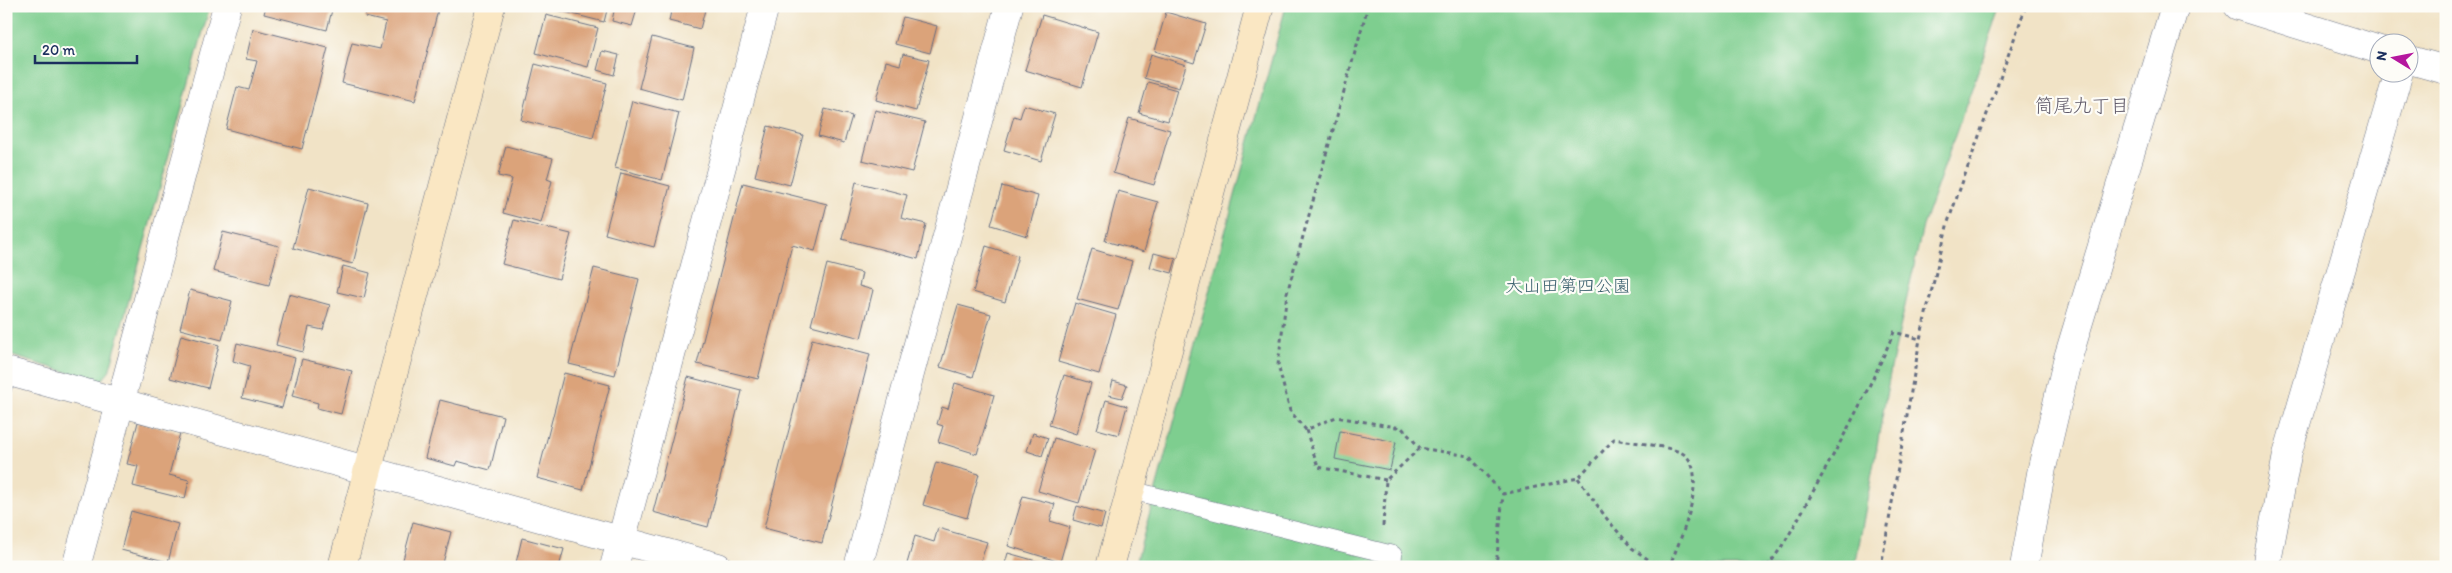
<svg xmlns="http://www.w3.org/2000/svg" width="2452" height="573" font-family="Itim,'Klee One',sans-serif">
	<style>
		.green { fill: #7ece8f; stroke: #4c7e76 }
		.building { fill: #dba37a }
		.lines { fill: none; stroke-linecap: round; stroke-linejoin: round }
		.lane-casing { stroke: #666e82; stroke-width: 19 }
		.street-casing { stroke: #666e82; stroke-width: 29 }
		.secondary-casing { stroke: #666e82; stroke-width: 29 }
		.path { stroke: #666e82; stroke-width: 3; stroke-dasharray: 4 4; stroke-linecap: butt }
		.lane { stroke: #fff; stroke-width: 18 }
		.street { stroke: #fff; stroke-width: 28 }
		.secondary { stroke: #fae7c3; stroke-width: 28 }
		.labels { text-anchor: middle; stroke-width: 4.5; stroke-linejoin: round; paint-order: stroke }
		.park-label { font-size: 18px; fill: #395f6d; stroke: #fdfcf7 }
		.neighbourhood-label { font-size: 19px; fill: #5e5868; stroke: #fdfcf7 }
	</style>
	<rect width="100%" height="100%" fill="#fdfcf7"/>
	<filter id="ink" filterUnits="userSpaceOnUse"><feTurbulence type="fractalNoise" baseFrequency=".02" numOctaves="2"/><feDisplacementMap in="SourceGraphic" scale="10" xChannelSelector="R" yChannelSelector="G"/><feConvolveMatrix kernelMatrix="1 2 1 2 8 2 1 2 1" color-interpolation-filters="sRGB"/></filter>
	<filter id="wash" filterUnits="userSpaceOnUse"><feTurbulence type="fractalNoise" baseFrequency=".0096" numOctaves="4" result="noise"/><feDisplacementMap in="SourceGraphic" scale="20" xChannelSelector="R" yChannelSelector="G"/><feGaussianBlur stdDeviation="1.12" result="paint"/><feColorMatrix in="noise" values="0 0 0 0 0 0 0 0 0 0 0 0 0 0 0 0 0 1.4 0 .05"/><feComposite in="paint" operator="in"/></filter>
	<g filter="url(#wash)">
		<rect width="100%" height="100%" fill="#f1e3c6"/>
		<g class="green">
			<path d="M9 6H210L109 372 100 382 6 354V17Z"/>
			<path d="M1286 6H2001L1923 226 1891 368 1855 567H1135Z"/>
		</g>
		<g id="blocks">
			<g class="building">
				<path d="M266 6H333L327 30 264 14Z"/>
				<path d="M368 6H439L415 101 342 83 352 43 380 49 386 22 365 17Z"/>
				<path d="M554 6H608L604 22 553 9Z"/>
				<path d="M615 6H638L632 26 612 21Z"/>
				<path d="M672 6H706L700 29 669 21Z"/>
				<path d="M1166 12 1206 24 1194 63 1155 51Z"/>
				<path d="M546 15 598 28 588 67 536 53Z"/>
				<path d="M1042 15 1098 32 1082 87 1025 70Z"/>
				<path d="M903 17 937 26 930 53 895 44Z"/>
				<path d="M253 29 328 48 302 149 226 129 237 87 249 90 257 61 246 59Z"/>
				<path d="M652 37 694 48 682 100 639 88Z"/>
				<path d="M602 51 619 55 614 75 597 70Z"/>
				<path d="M903 54 929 60 916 111 876 100 886 61 900 65Z"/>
				<path d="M1151 54 1186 65 1179 88 1144 78Z"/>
				<path d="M535 64 607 83 593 138 521 120Z"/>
				<path d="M1148 82 1177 90 1168 121 1139 113Z"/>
				<path d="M632 101 679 113 662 180 615 168Z"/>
				<path d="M1024 105 1055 114 1041 161 1004 150 1014 116 1020 118Z"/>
				<path d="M825 109 852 116 844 143 818 136Z"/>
				<path d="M875 110 925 122 912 172 862 160Z"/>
				<path d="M1129 118 1170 130 1154 185 1113 173Z"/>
				<path d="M768 126 803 135 790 185 755 176Z"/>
				<path d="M506 146 553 158 547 179 552 181 541 223 503 213 512 179 498 176Z"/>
				<path d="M621 173 670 186 654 247 605 234Z"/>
				<path d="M856 182 907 195 901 218 926 224 918 259 842 239Z"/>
				<path d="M743 183 827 204 815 251 792 245 758 379 697 364Z"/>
				<path d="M1002 186 1038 196 1027 236 991 225Z"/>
				<path d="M309 187 368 203 353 264 293 248Z"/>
				<path d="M1118 191 1158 202 1144 252 1105 241Z"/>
				<path d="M514 220 571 234 559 279 502 264Z"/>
				<path d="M223 232 279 246 269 285 213 271Z"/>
				<path d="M986 246 1018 256 1005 302 973 292Z"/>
				<path d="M1092 249 1132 261 1118 310 1077 299Z"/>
				<path d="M1154 253 1176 259 1172 273 1150 267Z"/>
				<path d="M827 264 862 273 859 286 873 290 861 338 811 325Z"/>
				<path d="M343 266 370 273 364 298 337 292Z"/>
				<path d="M594 268 639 279 615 375 569 364Z"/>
				<path d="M190 290 232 301 222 340 180 329Z"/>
				<path d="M289 294 330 305 323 330 309 327 303 352 276 345Z"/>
				<path d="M1075 303 1116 315 1099 374 1058 362Z"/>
				<path d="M958 305 991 314 973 377 940 367Z"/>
				<path d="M181 335 219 345 208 388 170 378Z"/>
				<path d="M812 339 870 354 822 543 764 528Z"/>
				<path d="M237 343 295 358 282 408 242 398 250 366 233 361Z"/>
				<path d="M302 359 352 371 341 414 317 408 318 403 292 396Z"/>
				<path d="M564 373 610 385 583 490 537 478Z"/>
				<path d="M1064 375 1091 383 1076 434 1049 425Z"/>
				<path d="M688 377 742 391 708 527 653 512Z"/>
				<path d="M1113 381 1127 385 1122 398 1109 395Z"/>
				<path d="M955 383 994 395 977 454 938 442 943 426 937 424 942 407 948 409Z"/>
				<path d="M6 385 12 386 7 408H6Z"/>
				<path d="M440 400 503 416 490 470 457 461 455 466 425 458Z"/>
				<path d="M1106 400 1127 406 1119 435 1097 429Z"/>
				<path d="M138 422 180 433 169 475 189 480 185 499 133 486 138 466 127 464Z"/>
				<path d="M1340 431 1396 442 1390 470 1335 459Z"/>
				<path d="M1033 433 1048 438 1042 456 1027 451Z"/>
				<path d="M1054 438 1095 450 1079 503 1038 491Z"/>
				<path d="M936 462 979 474 967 518 923 505Z"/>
				<path d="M1023 496 1055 504 1050 521 1070 527 1060 562 1008 546Z"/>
				<path d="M1077 506 1105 514 1101 528 1073 520Z"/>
				<path d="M131 511 178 524 168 562 121 550Z"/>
				<path d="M413 522 451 532 442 567H401Z"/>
				<path d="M938 528 987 542 979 567H906L915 536 934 542Z"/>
				<path d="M522 538 564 549 559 567H515Z"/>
				<path d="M1008 553 1054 566V567H1004Z"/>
				<path d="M643 562 660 566V567H641Z"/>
			</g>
		</g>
	</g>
	<g filter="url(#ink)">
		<use href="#blocks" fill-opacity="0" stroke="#666e82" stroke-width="1"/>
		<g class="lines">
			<g class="lane-casing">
				<path id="lane" d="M1130 490 1393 555 1392 567"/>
			</g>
			<g class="street-casing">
				<g id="street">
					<path d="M2238 6 2380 50"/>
					<path d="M2410 60 2446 70"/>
					<path d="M6 371 718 567"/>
					<path d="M76 567 227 6"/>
					<path d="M614 567 765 6"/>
					<path d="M858 567 1009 6"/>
					<path d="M2024 567 2042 468 2067 361 2175 6"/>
					<path d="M2266 567 2287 455 2399 72"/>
				</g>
			</g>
			<g class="secondary-casing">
				<g id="secondary">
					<path d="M342 567 491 6"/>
					<path d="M1110 567 1260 6"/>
				</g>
			</g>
			<g class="path">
				<path d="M1306 430 1290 411 1278 365 1287 293 1368 6"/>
				<path d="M1578 478 1607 519 1632 548 1659 567"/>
				<path d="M1386 480 1318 467 1306 430 1336 417 1402 428 1420 448"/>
				<path d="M1383 526 1386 480 1420 448 1469 456 1503 494"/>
				<path d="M1496 567 1503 494 1578 478 1614 439C1631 442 1668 446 1682 453 1712 470 1679 543 1669 567"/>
				<path d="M1767 567C1786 543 1800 515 1815 488 1843 438 1871 386 1894 332L1920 339"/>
				<path d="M1881 567 1920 339 1948 222 2026 6"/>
			</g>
			<use href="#lane" class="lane"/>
			<use href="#street" class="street"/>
			<use href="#secondary" class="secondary"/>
		</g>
	</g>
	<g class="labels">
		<g class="park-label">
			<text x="1568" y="292">大山田第四公園</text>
		</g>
		<g class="neighbourhood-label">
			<text x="2082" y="112">筒尾九丁目</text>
		</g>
	</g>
	<rect width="2452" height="573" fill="none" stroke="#fdfcf7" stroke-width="25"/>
	<g transform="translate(2394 58) rotate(280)"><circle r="24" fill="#fdfcf7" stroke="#a3aaba"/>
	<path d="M0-4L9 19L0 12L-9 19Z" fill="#b5179e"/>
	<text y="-8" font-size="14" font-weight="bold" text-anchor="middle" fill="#1b2f5e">N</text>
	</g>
	<path d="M35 55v8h102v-8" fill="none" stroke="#1b2f5e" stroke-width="2.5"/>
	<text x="42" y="55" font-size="15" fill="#1b2f5e" stroke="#fdfcf7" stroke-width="4" paint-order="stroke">20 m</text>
</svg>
